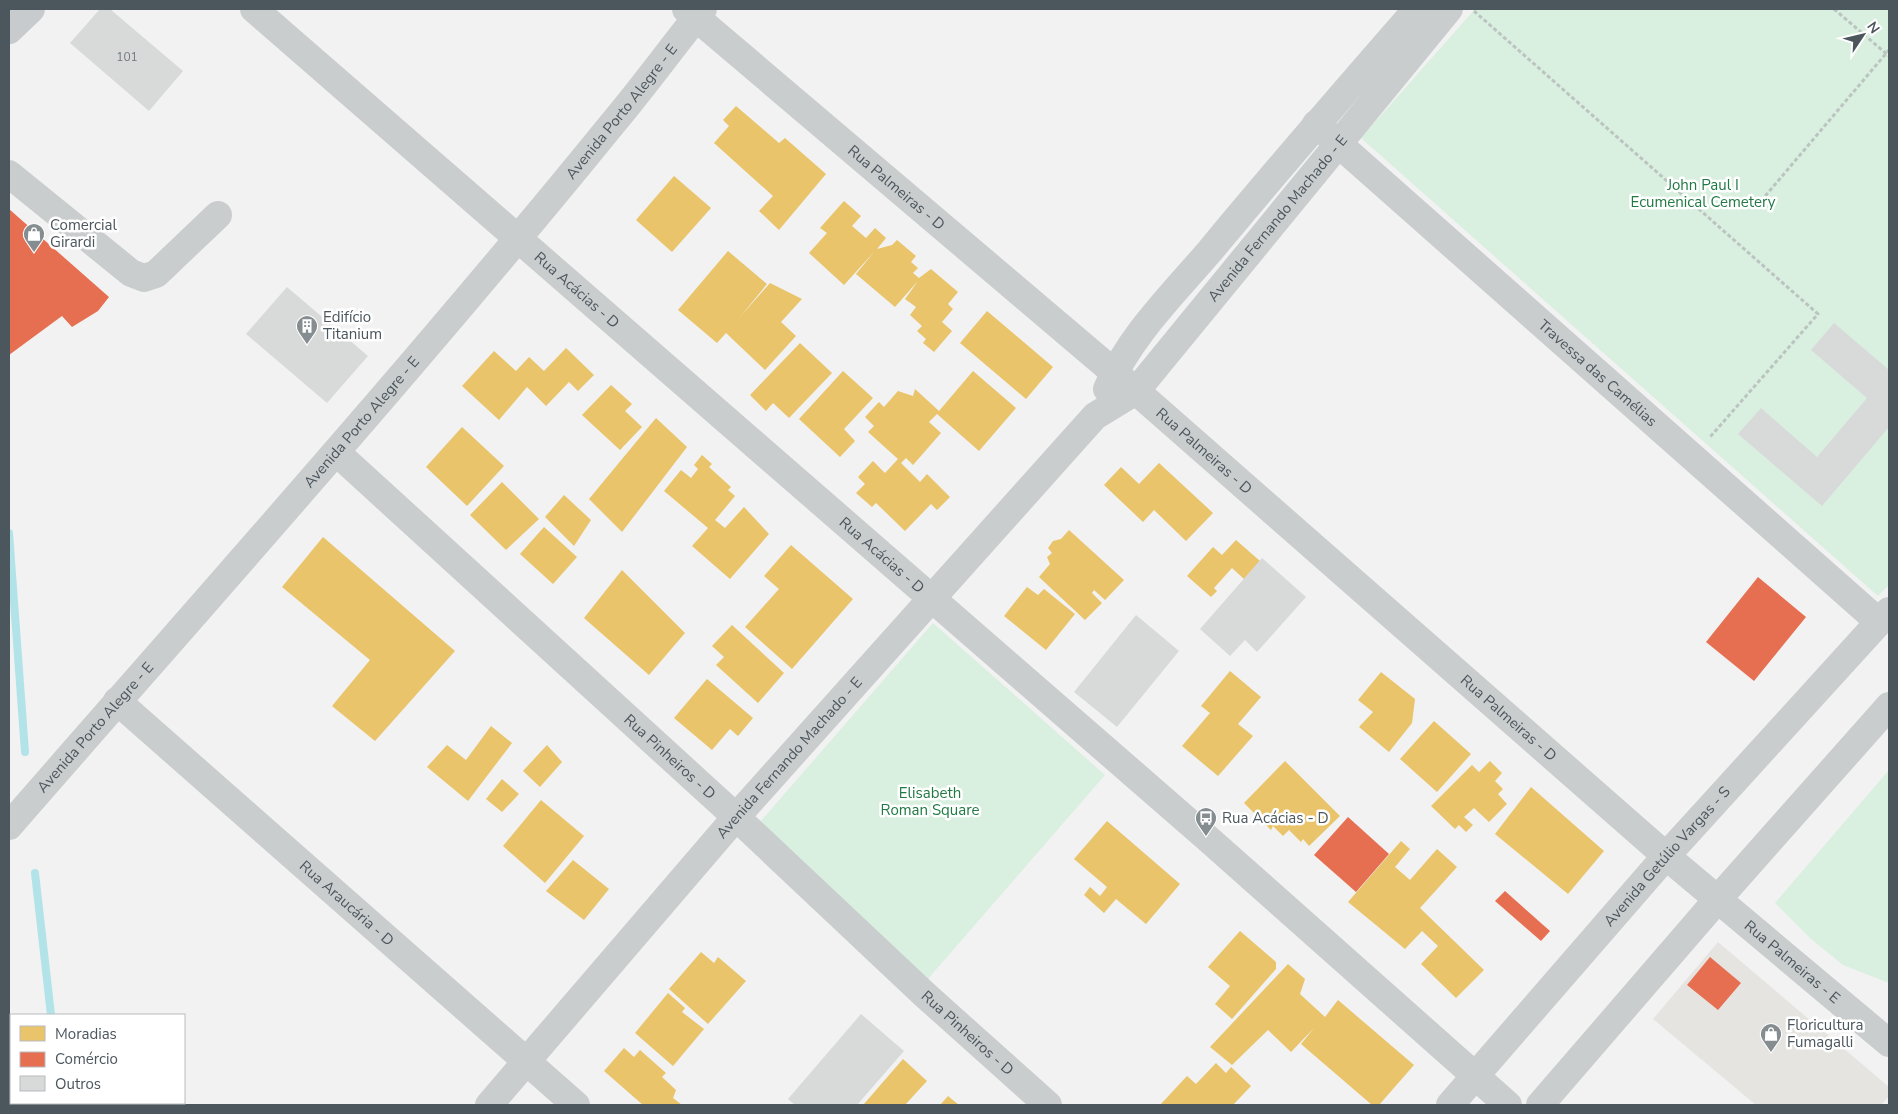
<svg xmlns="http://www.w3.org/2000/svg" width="1898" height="1114" font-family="'Nunito Sans',sans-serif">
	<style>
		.commercial { fill: #e6e4e1 }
		.green { fill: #d9efdf }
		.homes { fill: #e9c46a }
		.shops { fill: #e76f51 }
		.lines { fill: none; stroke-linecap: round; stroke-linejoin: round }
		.stream { stroke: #b2e3e9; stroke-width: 8 }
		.building { fill: #d8dada }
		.path { stroke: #bbc4c0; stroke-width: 3; stroke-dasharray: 4 2.5; stroke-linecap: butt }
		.minor { stroke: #cacdce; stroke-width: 28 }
		.major { stroke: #c8cbcd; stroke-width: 28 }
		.labels { text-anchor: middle; stroke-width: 5; stroke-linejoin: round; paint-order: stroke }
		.number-label { font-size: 12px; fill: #70787e }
		.street-label { font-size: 15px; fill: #4b565d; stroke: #fff }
		.park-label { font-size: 15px; fill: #217944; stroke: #fff }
		.poi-label { font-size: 15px; fill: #4b565d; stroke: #fff; text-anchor: start }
	</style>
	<rect width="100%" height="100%" fill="#f2f2f2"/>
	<path class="commercial" d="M1718 942 1889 1087V1096L1881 1105H1756L1653 1019Z"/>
	<g class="green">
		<path d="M1475 9H1889V585L1878 596 1361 138Z"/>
		<path d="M933 623 1105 775 927 980 754 829Z"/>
		<path d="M1889 770V983L1843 965 1810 938 1775 903Z"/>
	</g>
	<g class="homes">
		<path d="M736 106 779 143 785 138 826 174 779 230 759 211 773 196 714 143 729 126 723 120Z"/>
		<path d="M674 176 711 208 672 252 636 220Z"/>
		<path d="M844 201 861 216 852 226 866 238 875 228 886 238 877 249 892 245 897 240 916 256 911 262 918 268 913 273 919 278 931 269 958 292 948 304 953 309 942 322 952 331 934 352 923 343 926 339 917 331 922 326 910 315 916 307 905 299 918 281 895 307 856 274 874 252 844 285 809 253 827 233 820 228Z"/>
		<path d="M728 251 767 284 740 317 770 283 802 299 781 322 796 336 765 370 726 333 717 343 678 310Z"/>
		<path d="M987 311 1053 367 1026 399 960 343Z"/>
		<path d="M800 343 832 373 789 418 773 403 766 411 750 395Z"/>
		<path d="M566 348 594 375 578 391 569 382 546 406 527 387 499 420 462 386 494 351 516 371 529 357 544 371Z"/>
		<path d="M843 371 873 398 844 429 855 441 840 457 799 419Z"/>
		<path d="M973 371 1016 408 979 451 937 414 929 422 941 433 913 465 906 458 901 463 920 482 927 474 950 497 937 510 931 504 905 531 876 503 872 507 856 493 865 484 858 477 873 461 885 473 898 459 868 432 874 426 865 417 879 402 884 407 898 391 913 396 915 389 939 411Z"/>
		<path d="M611 385 632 404 625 411 642 427 620 450 582 415Z"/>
		<path d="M656 418 687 447 622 532 589 499Z"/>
		<path d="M462 427 504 466 467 506 426 467Z"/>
		<path d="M702 455 712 464 709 467 731 487 728 490 735 496 715 520 725 528 744 507 769 534 730 579 692 546 708 528 664 491 681 470 691 478 698 469 694 465Z"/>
		<path d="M1159 463 1213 513 1186 541 1154 510 1143 522 1104 485 1121 467 1139 484Z"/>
		<path d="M502 482 539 519 506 550 470 515Z"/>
		<path d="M564 495 591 520 574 546 545 517Z"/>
		<path d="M544 527 577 557 553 584 520 554Z"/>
		<path d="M1069 530 1124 580 1105 600 1094 590 1092 593 1102 603 1085 620 1039 577 1050 564 1047 557 1052 553 1048 548 1053 541 1061 539Z"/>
		<path d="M323 537 455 651 375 741 332 706 370 660 282 587Z"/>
		<path d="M1236 540 1260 561 1244 579 1232 568 1214 588 1217 591 1211 597 1187 576 1213 547 1222 555Z"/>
		<path d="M791 545 853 599 792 669 745 627 779 589 764 576Z"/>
		<path d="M622 570 685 633 649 675 584 618Z"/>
		<path d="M1027 587 1038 595 1044 589 1075 614 1046 650 1004 616Z"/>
		<path d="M732 625 784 673 758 703 716 665 724 657 712 646Z"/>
		<path d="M1230 671 1261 697 1238 724 1253 736 1218 776 1182 746 1210 713 1201 706Z"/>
		<path d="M1381 672 1415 699 1412 723 1389 752 1359 727 1373 712 1358 700Z"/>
		<path d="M707 679 753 718 738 736 730 729 712 750 674 718Z"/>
		<path d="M1434 721 1471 754 1437 792 1400 759Z"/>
		<path d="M491 726 512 743 468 801 427 767 447 745 466 760Z"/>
		<path d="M547 745 562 762 540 787 523 771Z"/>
		<path d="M1285 761 1340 816 1309 846 1303 839 1301 842 1289 830 1283 836 1273 826 1271 830 1244 803Z"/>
		<path d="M1490 761 1502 773 1495 781 1503 789 1498 794 1507 804 1489 822 1474 808 1464 817 1473 825 1466 832 1459 825 1455 829 1431 806 1472 765 1479 772Z"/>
		<path d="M502 779 519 794 502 812 486 799Z"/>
		<path d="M1531 787 1604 851 1568 894 1495 834Z"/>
		<path d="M541 800 584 836 545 883 503 846Z"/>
		<path d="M1107 821 1180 884 1146 924 1116 899 1104 913 1084 895 1090 887 1100 896 1107 887 1074 859Z"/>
		<path d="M1401 841 1410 849 1395 867 1410 880 1437 849 1457 867 1420 908 1484 970 1456 998 1421 964 1438 946 1422 931 1405 949 1348 902Z"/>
		<path d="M573 860 609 889 584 920 546 891Z"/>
		<path d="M1240 931 1276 962V969L1232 1019 1215 1004 1230 986 1208 967Z"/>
		<path d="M701 952 714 963 718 957 746 981 708 1024 669 989Z"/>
		<path d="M1288 964 1305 979 1300 994 1325 1017 1338 1000 1414 1065 1379 1105H1372L1301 1044 1314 1028 1291 1052 1268 1030 1232 1065 1210 1047Z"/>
		<path d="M668 993 685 1008 682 1012 704 1029 673 1066 635 1033Z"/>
		<path d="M624 1048 634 1057 640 1050 666 1073 662 1077 676 1090 673 1098 682 1105H643L604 1071Z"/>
		<path d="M903 1059 927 1081 905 1105H866L864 1104Z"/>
		<path d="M1216 1063 1226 1073 1231 1067 1251 1086 1233 1105H1160L1187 1076 1196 1084Z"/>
		<path d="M948 1096 959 1105H940Z"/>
	</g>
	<g class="shops">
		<path d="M9 209 109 297 98 311 72 327 62 316 9 355Z"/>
		<path d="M1758 577 1806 617 1754 681 1706 642Z"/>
		<path d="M1348 817 1389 854 1356 892 1314 855Z"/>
		<path d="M1505 891 1550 931 1541 941 1495 901Z"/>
		<path d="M1710 957 1741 983 1718 1010 1687 985Z"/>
	</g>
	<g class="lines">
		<g class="stream">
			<path d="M9 533 25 752"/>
			<path d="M35 873 51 1015"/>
			<path d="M54 1105V1103"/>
		</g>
	</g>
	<g class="building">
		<path d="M100 9H110L183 71 149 111 70 43Z"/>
		<path d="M287 287 368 356 327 403 246 334Z"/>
		<path d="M1834 323 1889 370V427L1822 506 1738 434 1761 408 1817 457 1867 398 1811 350Z"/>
		<path d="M1262 558 1306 597 1257 652 1245 640 1230 656 1200 629Z"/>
		<path d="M1136 615 1179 651 1117 727 1074 692Z"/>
		<path d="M861 1014 904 1051 857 1105H795L788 1099Z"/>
	</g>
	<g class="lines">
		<g class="path">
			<path d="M1834 9 1889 56"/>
			<path d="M1474 11 1818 314 1710 437"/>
			<path d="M1761 201 1889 50"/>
		</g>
		<g class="minor">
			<path id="s1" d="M254 9 1206 837 1508 1105"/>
			<path id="s2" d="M686 9 1136 391 1666 856 1889 1043"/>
			<path id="s3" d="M1316 124 1879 622"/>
			<path d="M9 174 131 273 144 278 156 274 218 215"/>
			<path d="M1107 389C1129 337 1173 294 1209 252 1277 170 1347 89 1417 9"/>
			<path id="s4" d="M336 452 736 817 924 994 1048 1105"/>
			<path id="s5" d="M117 701 576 1105"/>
			<path id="s6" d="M9 826C212 593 418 363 613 123 644 86 673 46 703 9"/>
			<path id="s7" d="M489 1105 736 817 1095 416 1136 391 1449 9"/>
			<path id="s8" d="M1450 1105 1666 856 1889 611"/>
			<path d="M1540 1105 1717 900 1889 706"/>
		</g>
		<path class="major" d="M9 30 31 9"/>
	</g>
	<defs>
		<g id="shop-pin" transform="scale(1.125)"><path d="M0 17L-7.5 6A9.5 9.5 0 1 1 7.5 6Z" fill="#858d91" stroke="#fff"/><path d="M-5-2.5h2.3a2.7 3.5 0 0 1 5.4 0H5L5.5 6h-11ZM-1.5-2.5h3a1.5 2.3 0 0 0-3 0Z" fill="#fff"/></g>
		<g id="building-pin" transform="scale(1.125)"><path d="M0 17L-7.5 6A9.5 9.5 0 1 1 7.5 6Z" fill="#858d91" stroke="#fff"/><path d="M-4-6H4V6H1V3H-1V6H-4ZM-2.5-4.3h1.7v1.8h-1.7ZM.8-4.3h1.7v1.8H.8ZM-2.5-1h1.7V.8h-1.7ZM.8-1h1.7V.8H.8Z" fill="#fff"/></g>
		<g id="bus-pin" transform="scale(1.125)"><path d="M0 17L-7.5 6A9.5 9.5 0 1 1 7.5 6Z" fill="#858d91" stroke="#fff"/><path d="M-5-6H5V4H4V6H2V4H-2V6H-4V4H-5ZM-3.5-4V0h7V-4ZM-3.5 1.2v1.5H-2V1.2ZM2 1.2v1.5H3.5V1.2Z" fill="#fff"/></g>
	</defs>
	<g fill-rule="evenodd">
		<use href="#shop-pin" x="34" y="234"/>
		<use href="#building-pin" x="307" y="326"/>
		<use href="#bus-pin" x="1206" y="818"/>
		<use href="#shop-pin" x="1771" y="1034"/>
	</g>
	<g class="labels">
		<g class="number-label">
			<text x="127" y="61">101</text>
		</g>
		<g class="street-label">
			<text dy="5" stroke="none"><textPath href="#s6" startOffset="941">Avenida Porto Alegre - E</textPath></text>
			<text dy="5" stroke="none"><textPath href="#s2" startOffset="276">Rua Palmeiras - D</textPath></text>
			<text dy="5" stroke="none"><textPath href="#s7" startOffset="1189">Avenida Fernando Machado - E</textPath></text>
			<text dy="5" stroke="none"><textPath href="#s1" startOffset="428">Rua Acácias - D</textPath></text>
			<text dy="5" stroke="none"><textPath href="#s3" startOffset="376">Travessa das Camélias</textPath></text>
			<text dy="5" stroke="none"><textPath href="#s6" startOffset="536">Avenida Porto Alegre - E</textPath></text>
			<text dy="5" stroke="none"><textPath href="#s2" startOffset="681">Rua Palmeiras - D</textPath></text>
			<text dy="5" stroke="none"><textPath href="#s1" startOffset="832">Rua Acácias - D</textPath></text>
			<text dy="5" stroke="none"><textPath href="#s2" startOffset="1086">Rua Palmeiras - D</textPath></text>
			<text dy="5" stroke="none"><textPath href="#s6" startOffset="131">Avenida Porto Alegre - E</textPath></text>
			<text dy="5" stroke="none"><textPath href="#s4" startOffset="452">Rua Pinheiros - D</textPath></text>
			<text dy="5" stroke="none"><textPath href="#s7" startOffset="459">Avenida Fernando Machado - E</textPath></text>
			<text dy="5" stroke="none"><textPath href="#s8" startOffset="330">Avenida Getúlio Vargas - S</textPath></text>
			<text dy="5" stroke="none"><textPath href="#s5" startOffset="306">Rua Araucária - D</textPath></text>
			<text dy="5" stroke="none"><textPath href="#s2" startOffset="1460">Rua Palmeiras - E</textPath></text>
			<text dy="5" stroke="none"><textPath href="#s4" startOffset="858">Rua Pinheiros - D</textPath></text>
		</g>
		<g class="park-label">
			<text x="1703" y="190">John Paul I<tspan x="1703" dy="17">Ecumenical Cemetery</tspan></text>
			<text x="930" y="798">Elisabeth<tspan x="930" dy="17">Roman Square</tspan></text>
		</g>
		<g class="poi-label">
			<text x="50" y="230">Comercial<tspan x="50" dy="17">Girardi</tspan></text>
			<text x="323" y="322">Edifício<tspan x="323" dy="17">Titanium</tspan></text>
			<text x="1222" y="823">Rua Acácias - D</text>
			<text x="1787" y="1030">Floricultura<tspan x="1787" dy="17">Fumagalli</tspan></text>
		</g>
	</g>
	<rect width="1898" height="1114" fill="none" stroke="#4b565d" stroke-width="20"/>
	<rect x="10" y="1014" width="175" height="90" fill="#ffffff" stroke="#b7bbbe"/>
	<rect x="20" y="1026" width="25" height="15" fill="#e9c46a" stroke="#b7bbbe"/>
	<text x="55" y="1039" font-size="15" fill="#4b565d">Moradias</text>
	<rect x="20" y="1052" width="25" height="15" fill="#e76f51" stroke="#b7bbbe"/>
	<text x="55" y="1064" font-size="15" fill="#4b565d">Comércio</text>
	<rect x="20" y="1076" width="25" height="15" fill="#d8dada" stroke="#b7bbbe"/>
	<text x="55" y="1089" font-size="15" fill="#4b565d">Outros</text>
	<g transform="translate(1863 35) rotate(55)" stroke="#ffffff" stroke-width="4" paint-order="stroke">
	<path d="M0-4L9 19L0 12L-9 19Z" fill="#4b565d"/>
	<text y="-8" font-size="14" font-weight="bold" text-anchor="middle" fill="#4b565d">N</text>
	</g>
</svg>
